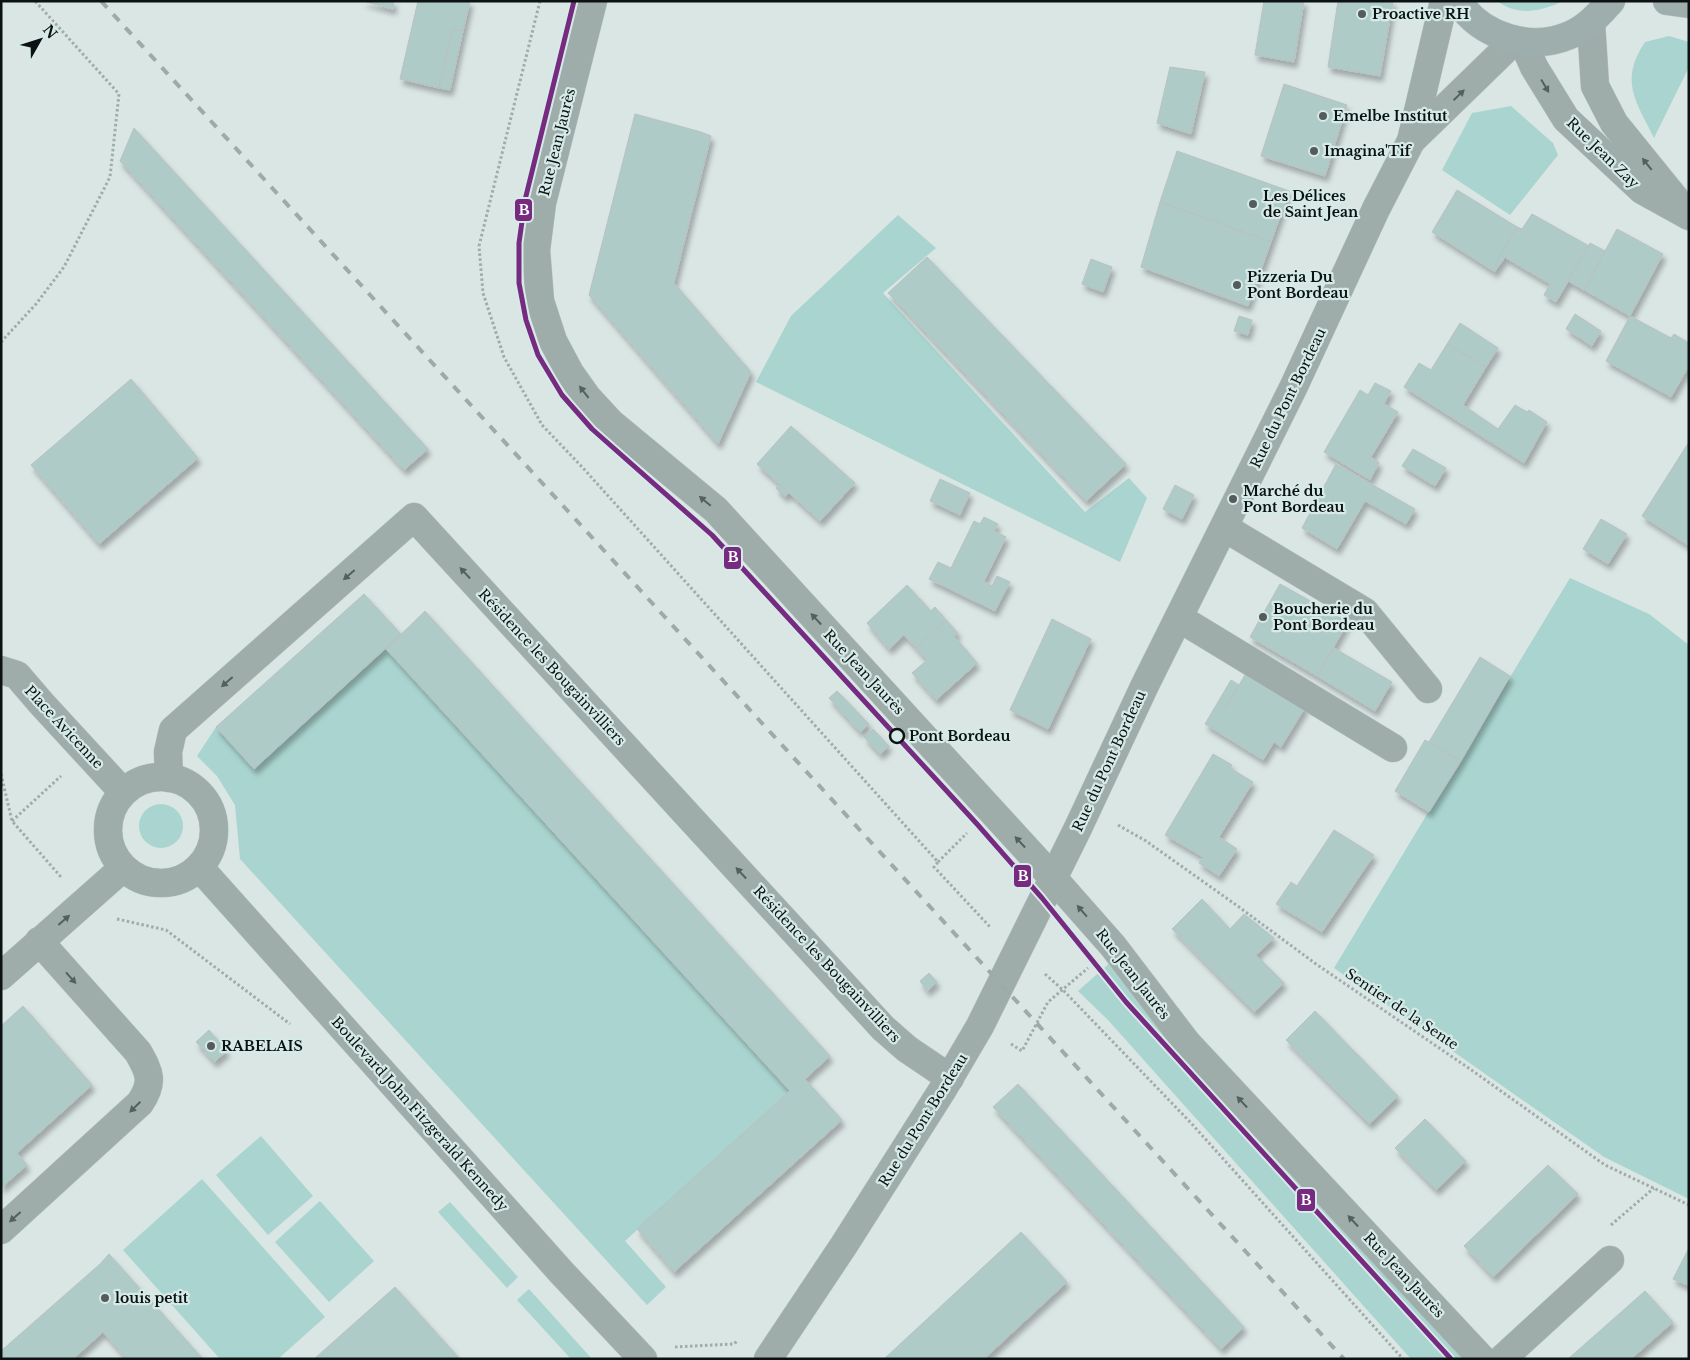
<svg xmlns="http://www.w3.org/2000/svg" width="1690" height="1360" font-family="'Libre Baskerville',serif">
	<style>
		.green { fill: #a9d4cf }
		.building { fill: #afcbc8; stroke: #b8c1c0; filter: url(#shadow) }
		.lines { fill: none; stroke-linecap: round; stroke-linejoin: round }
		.minor-casing { stroke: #bac3c1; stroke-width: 29 }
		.major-casing { stroke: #bac3c1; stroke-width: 29 }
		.path { stroke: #a0abaa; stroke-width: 3; stroke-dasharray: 2.5 2.5; stroke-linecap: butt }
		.minor { stroke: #9eacaa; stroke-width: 28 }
		.major { stroke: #9eaeac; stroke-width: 28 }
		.rail { stroke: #9eaaa8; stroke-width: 4; stroke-dasharray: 9 9; stroke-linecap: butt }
		.tram-1-casing { stroke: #d6eae7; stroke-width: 9 }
		.tram-1 { stroke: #762a80; stroke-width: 5 }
		.oneway { fill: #545f5e }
		.poi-dot { fill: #535c5b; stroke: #d6eae7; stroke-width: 2 }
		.stop-dot { fill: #d6eae7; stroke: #0b1211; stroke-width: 2.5 }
		.labels { text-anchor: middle; stroke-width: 4.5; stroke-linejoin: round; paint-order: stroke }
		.poi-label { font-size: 14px; font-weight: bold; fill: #0b1211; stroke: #d6eae7; text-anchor: start }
		.street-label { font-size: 14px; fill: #0b1211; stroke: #d6eae7 }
		.stop-label { font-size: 14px; font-weight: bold; fill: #0b1211; stroke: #d6eae7; text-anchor: start }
		.line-badge { stroke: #d6eae7; stroke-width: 2 }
		.badge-label { font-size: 14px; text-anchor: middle; font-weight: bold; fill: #fff }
	</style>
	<defs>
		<filter id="shadow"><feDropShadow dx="3" dy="5.5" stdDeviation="2.5" flood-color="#0004"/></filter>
	</defs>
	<rect width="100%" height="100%" fill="#dae6e4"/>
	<g class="green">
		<path d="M1497 1H1564C1541 11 1519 17 1497 1Z"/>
		<path d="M1669 36 1689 42V67L1654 138C1636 101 1619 81 1645 42Z"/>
		<path d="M1511 106 1553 143 1558 155 1510 215 1442 170 1472 113Z"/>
		<path d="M898 215 936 248 883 293 1085 512 1129 478 1147 498 1120 562 756 382 791 316Z"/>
		<path d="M1570 578 1649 614 1689 645V1199L1604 1157 1334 968Z"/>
		<path d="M386 649 790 1091 625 1241 666 1287 647 1305 240 859 235 805 217 776 197 756 216 727 254 769Z"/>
		<circle cx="161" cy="826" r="22"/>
		<path d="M1112 961 1464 1359H1411L1108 1020 1078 991Z"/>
		<path d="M261 1136 313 1196 268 1235 216 1175Z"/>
		<path d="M202 1179 325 1317 278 1359H220L123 1250Z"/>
		<path d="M320 1201 374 1261 329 1302 275 1242Z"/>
		<path d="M450 1202 518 1277 507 1288 438 1212Z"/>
		<path d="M529 1289 592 1359H571L517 1300Z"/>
	</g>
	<g class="building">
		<path d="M363 1H394L393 9Z"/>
		<path d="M418 1H470L463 31 453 29 439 88 400 79Z"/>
		<path d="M1264 1H1304L1294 62 1255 55Z"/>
		<path d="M1338 1H1393L1380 76 1328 67Z"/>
		<path d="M453 29 463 31 450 90 439 88Z"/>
		<path d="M1170 67 1205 72 1191 134 1157 123Z"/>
		<path d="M1284 84 1347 105 1325 176 1261 156Z"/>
		<path d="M635 114 701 132 711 136 674 283 751 372 718 444 589 295Z"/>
		<path d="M134 128 428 449 404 470 120 161Z"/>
		<path d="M1177 151 1289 191 1271 242 1160 202Z"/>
		<path d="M1457 190 1517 227 1495 265 1498 267 1495 272 1432 232Z"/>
		<path d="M1160 202 1271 242 1248 306 1141 267Z"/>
		<path d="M1532 214 1589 246 1556 302 1544 295 1550 284 1506 258V256L1498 267 1495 265 1517 227 1522 229Z"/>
		<path d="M1617 229 1663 254 1630 316 1584 290Z"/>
		<path d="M1590 243 1605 251 1584 290 1568 281Z"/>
		<path d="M927 257 1126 464 1086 501 888 293Z"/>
		<path d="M1091 259 1112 267 1103 292 1082 284Z"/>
		<path d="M1575 314 1601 331 1592 346 1566 329Z"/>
		<path d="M1239 316 1252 320 1248 335 1234 331Z"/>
		<path d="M1630 316 1671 338 1674 334 1689 343V366L1671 397 1606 361Z"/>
		<path d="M1460 323 1498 348 1486 367 1447 344Z"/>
		<path d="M1447 344 1486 367 1463 405 1498 429 1515 405 1527 412 1529 410 1547 422 1524 463 1404 387 1419 363 1431 370Z"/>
		<path d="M131 379 198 458 99 544 31 465Z"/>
		<path d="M1375 383 1391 391 1384 404 1398 412 1371 457 1379 463 1370 480 1324 452 1360 390 1368 395Z"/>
		<path d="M791 426 855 483 820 521 757 464Z"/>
		<path d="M1689 442V546L1642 516Z"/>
		<path d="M1413 449 1446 468 1435 486 1402 466Z"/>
		<path d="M1336 464 1415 509 1406 524 1365 501 1337 549 1302 528Z"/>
		<path d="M940 479 970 493 960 515 930 501Z"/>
		<path d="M779 484 789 493 785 497 776 488Z"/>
		<path d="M1175 485 1194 495 1182 519 1163 509Z"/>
		<path d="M984 517 998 524 994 531 1006 537 984 581 992 586 997 576 1010 582 995 611 929 579 938 562 951 568 974 521 980 524Z"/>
		<path d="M1601 519 1627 534 1608 564 1583 549Z"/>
		<path d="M1280 584 1348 622 1317 676 1250 637Z"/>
		<path d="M907 585 931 611 935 607 946 620 916 648 904 635 889 649 867 623Z"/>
		<path d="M364 594 401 634 254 769 216 727Z"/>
		<path d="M425 611 830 1056 805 1079 842 1120 674 1272 637 1229 790 1091 386 649Z"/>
		<path d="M1052 619 1091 639 1048 729 1010 710Z"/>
		<path d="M946 620 958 633 954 636 977 663 936 700 912 673 927 660 916 648Z"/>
		<path d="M1334 648 1392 682 1375 711 1317 676Z"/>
		<path d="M1480 657 1510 676 1461 761 1429 742Z"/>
		<path d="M1248 670 1306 706 1281 747 1274 742 1263 760 1205 724 1218 702 1226 707Z"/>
		<path d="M1231 680 1239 685 1226 707 1218 702Z"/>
		<path d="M837 691 869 724 860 732 829 698Z"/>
		<path d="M873 729 889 746 880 754 864 737Z"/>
		<path d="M1425 740 1461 761 1429 812 1395 791Z"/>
		<path d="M1213 754 1232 765 1230 768 1253 782 1219 837 1237 849 1219 876 1199 863 1203 857 1165 835Z"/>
		<path d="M1334 830 1374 855 1322 932 1276 904 1291 882 1297 886Z"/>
		<path d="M1202 899 1230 929 1244 914 1274 938 1256 955 1284 983 1254 1012 1172 929Z"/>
		<path d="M929 973 937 982 927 991 920 981Z"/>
		<path d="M23 1006 92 1085 17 1153 27 1165 1 1188V1026Z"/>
		<path d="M1315 1011 1398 1096 1369 1124 1286 1040Z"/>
		<path d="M209 1030 227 1051 214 1062 196 1042Z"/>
		<path d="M1018 1084 1244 1327 1221 1349 993 1107Z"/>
		<path d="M1425 1119 1466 1161 1436 1190 1395 1148Z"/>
		<path d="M1548 1165 1578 1194 1493 1277 1464 1246Z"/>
		<path d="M1021 1232 1067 1282 984 1359H884Z"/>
		<path d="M1689 1248V1286L1673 1279Z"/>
		<path d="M109 1254 203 1359H127L103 1332 73 1359H1V1351L100 1264Z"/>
		<path d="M395 1287 460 1359H314Z"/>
		<path d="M1645 1291 1673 1322 1631 1359H1568Z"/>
	</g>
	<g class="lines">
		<g class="minor-casing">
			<g id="minor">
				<path d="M593 1 542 203 536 250 540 301 553 341 570 373 587 397 611 423 716 510 1053 878 1113 946 1187 1043 1482 1359"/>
				<path d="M1591 23 1595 86 1614 123 1682 207"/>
				<path d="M1523 42 1534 67 1566 119 1642 190 1689 216"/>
				<path d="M1411 141 1515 40"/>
				<path d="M1225 528 1365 612 1428 689"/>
				<path d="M1179 618 1393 748"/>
				<path d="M1 670 17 675 41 703 123 792"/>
				<circle cx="161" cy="830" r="53"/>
				<path d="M169 778 168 752 173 730 414 517 883 1028 907 1049 950 1078"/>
				<path d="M199 867 562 1273 643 1359"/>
				<path d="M1 976 123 868"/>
				<path d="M1 1230 140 1103C154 1082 150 1073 138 1052L39 941"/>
				<path d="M768 1359 844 1245 943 1089 980 1026 1078 828 1145 685 1294 386 1376 209 1411 141 1444 1"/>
				<path d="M1502 1359 1610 1260"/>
			</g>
		</g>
		<g class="major-casing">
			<g id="major">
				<path d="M1458 1C1481 37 1531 52 1570 35 1587 28 1599 14 1611 1"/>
				<path d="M1667 1 1689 4"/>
			</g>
		</g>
		<g class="path">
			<path d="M540 1 479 246 483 293 504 357 542 425 583 468 938 862 934 867 991 928"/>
			<path d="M1 342 36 304 64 267 110 177 119 94 35 1"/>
			<path d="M1 774 12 821 61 877"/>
			<path d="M12 821 61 776"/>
			<path d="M1118 825 1146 841 1239 907 1316 964 1470 1069 1605 1165 1689 1205"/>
			<path d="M938 862 967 833"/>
			<path d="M117 919 166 930 290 1024"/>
			<path d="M1045 974 1063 990 1191 1123 1403 1359"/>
			<path d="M1011 1044 1022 1051 1048 1002 1088 968"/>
			<path d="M1611 1225 1654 1188"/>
			<path d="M675 1347 734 1344 737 1341"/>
		</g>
		<use href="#minor" class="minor"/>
		<use href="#major" class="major"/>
		<path class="rail" d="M101 1 1344 1359"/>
		<g class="tram-1-casing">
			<path id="tram-1" d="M574 1 525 200 519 243V283L526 320 538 355 562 395 592 429 712 535 977 824 1042 898 1126 1002 1451 1359"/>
		</g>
		<use href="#tram-1" class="tram-1"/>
	</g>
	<defs><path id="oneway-solid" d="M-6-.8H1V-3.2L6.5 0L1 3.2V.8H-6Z" transform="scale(1.25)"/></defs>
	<g class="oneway">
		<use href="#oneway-solid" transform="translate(1545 86) rotate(59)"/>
		<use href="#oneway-solid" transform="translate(1459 95) rotate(-44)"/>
		<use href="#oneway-solid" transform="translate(1647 164) rotate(-129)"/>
		<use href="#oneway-solid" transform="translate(584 392) rotate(-128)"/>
		<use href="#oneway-solid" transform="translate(705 501) rotate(-140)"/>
		<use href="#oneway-solid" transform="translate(465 573) rotate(-133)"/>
		<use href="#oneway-solid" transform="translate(349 575) rotate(139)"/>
		<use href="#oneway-solid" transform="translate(816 619) rotate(-133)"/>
		<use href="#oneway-solid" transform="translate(227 682) rotate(139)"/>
		<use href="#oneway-solid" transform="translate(1020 842) rotate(-133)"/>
		<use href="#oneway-solid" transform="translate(741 873) rotate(-133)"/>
		<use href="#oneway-solid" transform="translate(1082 911) rotate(-131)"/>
		<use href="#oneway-solid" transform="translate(64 920) rotate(-41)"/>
		<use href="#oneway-solid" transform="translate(71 978) rotate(48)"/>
		<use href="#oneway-solid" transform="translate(1242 1102) rotate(-133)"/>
		<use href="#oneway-solid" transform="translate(135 1107) rotate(136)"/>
		<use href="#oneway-solid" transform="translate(15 1217) rotate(138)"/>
		<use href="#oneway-solid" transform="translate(1353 1221) rotate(-133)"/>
	</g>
	<g class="poi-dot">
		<circle cx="1362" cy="14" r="5"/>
		<circle cx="1323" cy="116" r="5"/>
		<circle cx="1314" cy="151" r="5"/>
		<circle cx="1253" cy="204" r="5"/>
		<circle cx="1237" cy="285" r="5"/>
		<circle cx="1233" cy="499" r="5"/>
		<circle cx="1263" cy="617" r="5"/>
		<circle cx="211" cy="1046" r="5"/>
		<circle cx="105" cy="1298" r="5"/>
	</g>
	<circle class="stop-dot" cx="897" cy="736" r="7"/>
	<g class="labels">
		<g class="poi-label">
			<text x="1372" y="19">Proactive RH</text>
			<text x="1333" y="121">Emelbe Institut</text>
			<text x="1324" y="156">Imagina'Tif</text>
			<text x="1263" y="201">Les Délices<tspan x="1263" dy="16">de Saint Jean</tspan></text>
			<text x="1247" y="282">Pizzeria Du<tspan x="1247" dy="16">Pont Bordeau</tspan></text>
			<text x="1243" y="496">Marché du<tspan x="1243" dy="16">Pont Bordeau</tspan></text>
			<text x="1273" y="614">Boucherie du<tspan x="1273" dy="16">Pont Bordeau</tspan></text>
			<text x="221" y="1051">RABELAIS</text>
			<text x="115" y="1303">louis petit</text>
		</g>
		<g class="street-label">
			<text transform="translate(557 142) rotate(-76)" y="5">Rue Jean Jaurès</text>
			<text transform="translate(1603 153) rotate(44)" y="5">Rue Jean Zay</text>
			<text transform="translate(1288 398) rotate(-64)" y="5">Rue du Pont Bordeau</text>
			<text transform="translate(552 667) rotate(47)" y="5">Résidence les Bougainvilliers</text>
			<text transform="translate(864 672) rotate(47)" y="5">Rue Jean Jaurès</text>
			<text transform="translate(64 727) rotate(47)" y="5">Place Avicenne</text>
			<text transform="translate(1109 761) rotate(-65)" y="5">Rue du Pont Bordeau</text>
			<text transform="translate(827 964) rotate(47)" y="5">Résidence les Bougainvilliers</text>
			<text transform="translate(1133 974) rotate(52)" y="5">Rue Jean Jaurès</text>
			<text transform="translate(1402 1009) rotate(34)" y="5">Sentier de la Sente</text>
			<text transform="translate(420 1114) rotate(48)" y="5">Boulevard John Fitzgerald Kennedy</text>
			<text transform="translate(923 1120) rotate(-58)" y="5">Rue du Pont Bordeau</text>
			<text transform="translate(1404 1275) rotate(47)" y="5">Rue Jean Jaurès</text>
		</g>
		<g class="stop-label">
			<text x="909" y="741">Pont Bordeau</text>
		</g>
	</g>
	<g class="line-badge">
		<rect x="514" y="198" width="19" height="24" rx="5" fill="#762a80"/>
		<rect x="723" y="546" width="19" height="24" rx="5" fill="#762a80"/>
		<rect x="1013" y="864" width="19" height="24" rx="5" fill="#762a80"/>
		<rect x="1296" y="1188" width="20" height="24" rx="5" fill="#762a80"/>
	</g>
	<g class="badge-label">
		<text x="524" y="215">B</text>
		<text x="733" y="562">B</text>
		<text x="1023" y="881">B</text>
		<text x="1306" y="1205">B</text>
	</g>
	<rect width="1690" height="1360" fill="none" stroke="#0b1211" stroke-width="5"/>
	<g transform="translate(40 40) rotate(51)" stroke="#d6eae7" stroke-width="4" paint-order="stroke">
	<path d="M0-4L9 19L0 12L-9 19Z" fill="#0b1211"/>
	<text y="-8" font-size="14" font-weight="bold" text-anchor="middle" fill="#0b1211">N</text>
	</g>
</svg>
